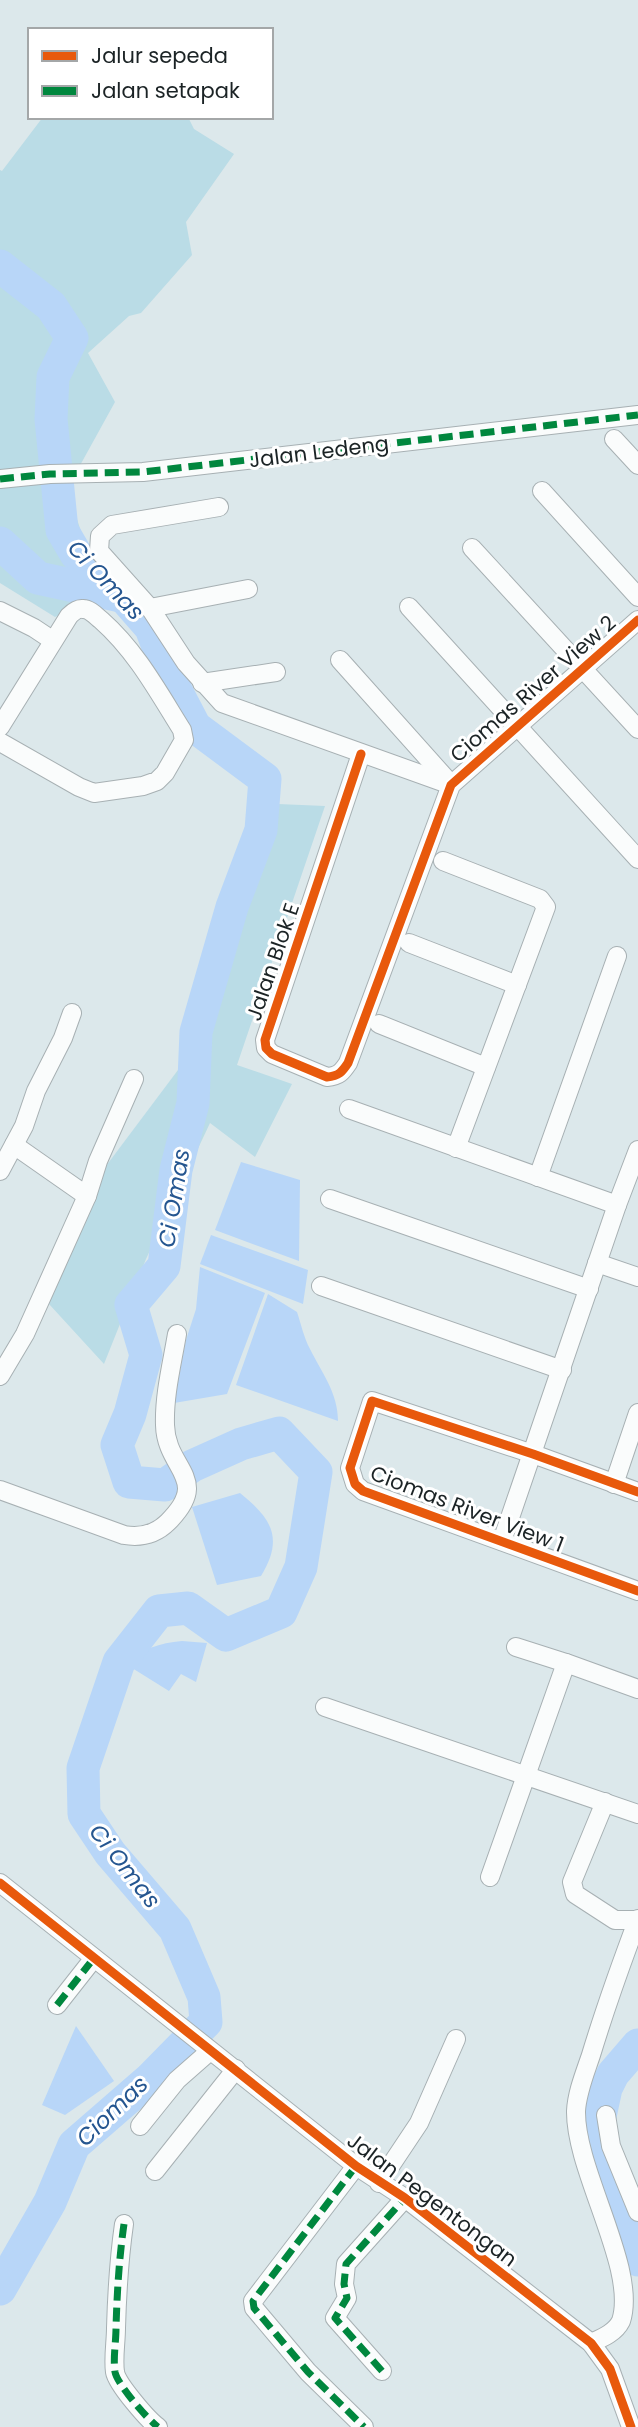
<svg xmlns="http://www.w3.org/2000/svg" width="638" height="2427" font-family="Poppins,sans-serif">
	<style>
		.green { fill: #badce6 }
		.water { fill: #b8d6f8 }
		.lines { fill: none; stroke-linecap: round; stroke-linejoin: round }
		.river { stroke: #b8d6f8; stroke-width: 33 }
		.minor-casing { stroke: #a7b0b3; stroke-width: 20 }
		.minor { stroke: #fafcfc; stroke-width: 18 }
		.quiet { stroke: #00873e; stroke-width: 7; stroke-dasharray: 14 7; stroke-linecap: butt }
		.cycleway-casing { stroke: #fff; stroke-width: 13 }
		.cycleway { stroke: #e8590c; stroke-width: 9 }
		.labels { text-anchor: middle; stroke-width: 6; stroke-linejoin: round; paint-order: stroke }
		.street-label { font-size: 21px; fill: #1b2325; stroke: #fff }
		.water-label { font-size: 23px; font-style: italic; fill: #255690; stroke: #fff }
	</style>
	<rect width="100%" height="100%" fill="#dce8eb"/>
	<g class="green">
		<path d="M43 117H188L194 129 234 154 186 222 192 255 141 313 129 316 88 353 115 402 67 489 102 595 55 617 0 583V170L2 171Z"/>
		<path d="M278 804 325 806 237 1065 292 1084 255 1157 210 1123 146 1259 104 1364 49 1304 106 1166 202 1038Z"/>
	</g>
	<g class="water">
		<path d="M241 1162 300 1180 299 1261 215 1230Z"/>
		<path d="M211 1235 308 1270 303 1304 200 1264Z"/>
		<path d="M200 1267 265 1293 227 1394 174 1403 186 1340 196 1309Z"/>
		<path d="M268 1294 297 1312C301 1324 304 1338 310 1349 322 1373 338 1393 338 1421L236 1385Z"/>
		<path d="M240 1493C272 1519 284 1538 261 1576L217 1585 192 1507Z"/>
		<path d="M182 1641 207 1643 196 1682 181 1674 169 1691 124 1663C143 1649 159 1643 182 1641Z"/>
		<path d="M76 2026 114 2081 65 2115 42 2105Z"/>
	</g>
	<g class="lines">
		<g class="river">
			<path d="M0 266 51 306 72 338 53 377 51 419 62 530 76 554 123 596 151 628 172 683 195 727 265 779 261 830 232 907 196 1032 193 1103 176 1170 164 1266 131 1305 146 1355 130 1414 117 1445 129 1482 165 1485 192 1466 241 1444 279 1433 316 1472 301 1567 281 1612 226 1635 188 1608 159 1611 119 1662 83 1768 84 1814 110 1853 175 1929 204 1997 206 2022 150 2079 74 2145 50 2202 0 2289"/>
			<path d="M0 543 38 578 121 596"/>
			<path d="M638 2045 613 2074 606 2088 596 2135 620 2217 638 2260"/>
		</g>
		<g class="minor-casing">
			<g id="minor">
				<path d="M614 439 638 465"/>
				<path d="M0 479 50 474 143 472 638 415"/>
				<path d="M542 491 638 597"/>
				<path d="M219 507 112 525 100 536 99 551 150 608 186 663 222 703 451 785"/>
				<path d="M472 548 638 729"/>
				<path d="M409 607 638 859"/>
				<path d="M150 608 248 589"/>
				<path d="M0 611 34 628 52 640"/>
				<path d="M340 660 449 782"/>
				<path d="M202 683 276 672"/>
				<path d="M0 727 69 616C72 613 77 608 83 609 90 609 96 616 101 620 136 651 157 690 182 730L184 740 165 773 157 781 143 786 94 793 79 787 0 742"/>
				<path d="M361 754 265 1040 266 1048 272 1054 327 1077C339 1076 342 1072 348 1063L451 785 638 620"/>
				<path d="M443 861 540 899 546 907 456 1148"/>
				<path d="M409 943 517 985"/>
				<path d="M379 1024 486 1067"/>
				<path d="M349 1109 617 1205 502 1541"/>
				<path d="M14 1145 87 1196"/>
				<path d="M0 1171 24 1126 36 1091 63 1038 72 1013"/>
				<path d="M538 1177 617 956"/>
				<path d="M330 1199 589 1289"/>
				<path d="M617 1205 638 1150"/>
				<path d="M597 1263 638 1277"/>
				<path d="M321 1286 562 1370"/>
				<path d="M0 1376 25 1334 87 1196 98 1161 134 1079"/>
				<path d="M614 1484 638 1413"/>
				<path d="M0 1490 124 1535C141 1538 156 1534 168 1522 212 1478 166 1470 165 1425 164 1395 172 1364 177 1334"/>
				<path d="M638 1492 533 1454 372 1401 350 1468 355 1484 363 1491 638 1591"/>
				<path d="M516 1647 566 1663"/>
				<path d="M325 1707 638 1814"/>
				<path d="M605 1802 572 1882 575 1894 615 1920H638"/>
				<path d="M490 1877 566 1663 638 1689"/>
				<path d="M0 1883 356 2166 405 2198 591 2343 610 2369 631 2427"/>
				<path d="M57 2005 94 1958"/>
				<path d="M606 2115 611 2146 638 2212"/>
				<path d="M140 2126 177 2080 210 2051"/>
				<path d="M356 2166 253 2301 254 2308 308 2372 364 2427"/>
				<path d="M155 2171 236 2069"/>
				<path d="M379 2183 419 2123 456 2039"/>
				<path d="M124 2224C119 2259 117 2293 116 2328 116 2342 113 2358 115 2372 117 2384 148 2420 158 2427"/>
				<path d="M591 2343C602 2338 615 2333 621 2321 638 2269 575 2171 576 2111 577 2092 585 2073 591 2055 605 2009 621 1964 638 1919"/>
				<path d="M382 2371 335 2318 347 2298 344 2284 346 2264 405 2198"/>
			</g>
		</g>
		<use href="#minor" class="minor"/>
		<g class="quiet">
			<path d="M0 479 50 474 143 472 638 415"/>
			<path d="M57 2005 94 1958"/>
			<path d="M356 2166 253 2301 254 2308 308 2372 364 2427"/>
			<path d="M124 2224C119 2259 117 2293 116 2328 116 2342 113 2358 115 2372 117 2384 148 2420 158 2427"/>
			<path d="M382 2371 335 2318 347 2298 344 2284 346 2264 405 2198"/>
		</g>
		<g class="cycleway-casing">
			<g id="cycleway">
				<path d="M361 754 265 1040 266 1048 272 1054 327 1077C339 1076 342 1072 348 1063L451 785 638 620"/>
				<path d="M638 1492 533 1454 372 1401 350 1468 355 1484 363 1491 638 1591"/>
				<path d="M0 1883 356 2166 405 2198 591 2343 610 2369 631 2427"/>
			</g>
		</g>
		<use href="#cycleway" class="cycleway"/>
	</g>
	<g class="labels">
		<g class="street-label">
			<text transform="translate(319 452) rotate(-7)" y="7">Jalan Ledeng</text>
			<text transform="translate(533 689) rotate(-41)" y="7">Ciomas River View 2</text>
			<text transform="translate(273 962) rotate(-71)" y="7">Jalan Blok E</text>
			<text transform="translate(467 1509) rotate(21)" y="7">Ciomas River View 1</text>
			<text transform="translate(432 2200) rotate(37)" y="7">Jalan Pegentongan</text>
		</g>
		<g class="water-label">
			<text transform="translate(106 580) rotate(47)" y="8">Ci Omas</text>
			<text transform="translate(174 1198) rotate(-81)" y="8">Ci Omas</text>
			<text transform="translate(125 1866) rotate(52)" y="8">Ci Omas</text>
			<text transform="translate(112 2111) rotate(-44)" y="8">Ciomas</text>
		</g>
	</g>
	<rect x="28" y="28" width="245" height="91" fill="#ffffff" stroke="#a4a7a8" stroke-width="2"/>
	<rect x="42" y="51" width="35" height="10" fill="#e8590c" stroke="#a4a7a8" stroke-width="2"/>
	<text x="91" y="63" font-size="21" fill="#1b2325">Jalur sepeda</text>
	<rect x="42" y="86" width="35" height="10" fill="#00873e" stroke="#a4a7a8" stroke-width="2"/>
	<text x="91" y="98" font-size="21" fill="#1b2325">Jalan setapak</text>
</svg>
